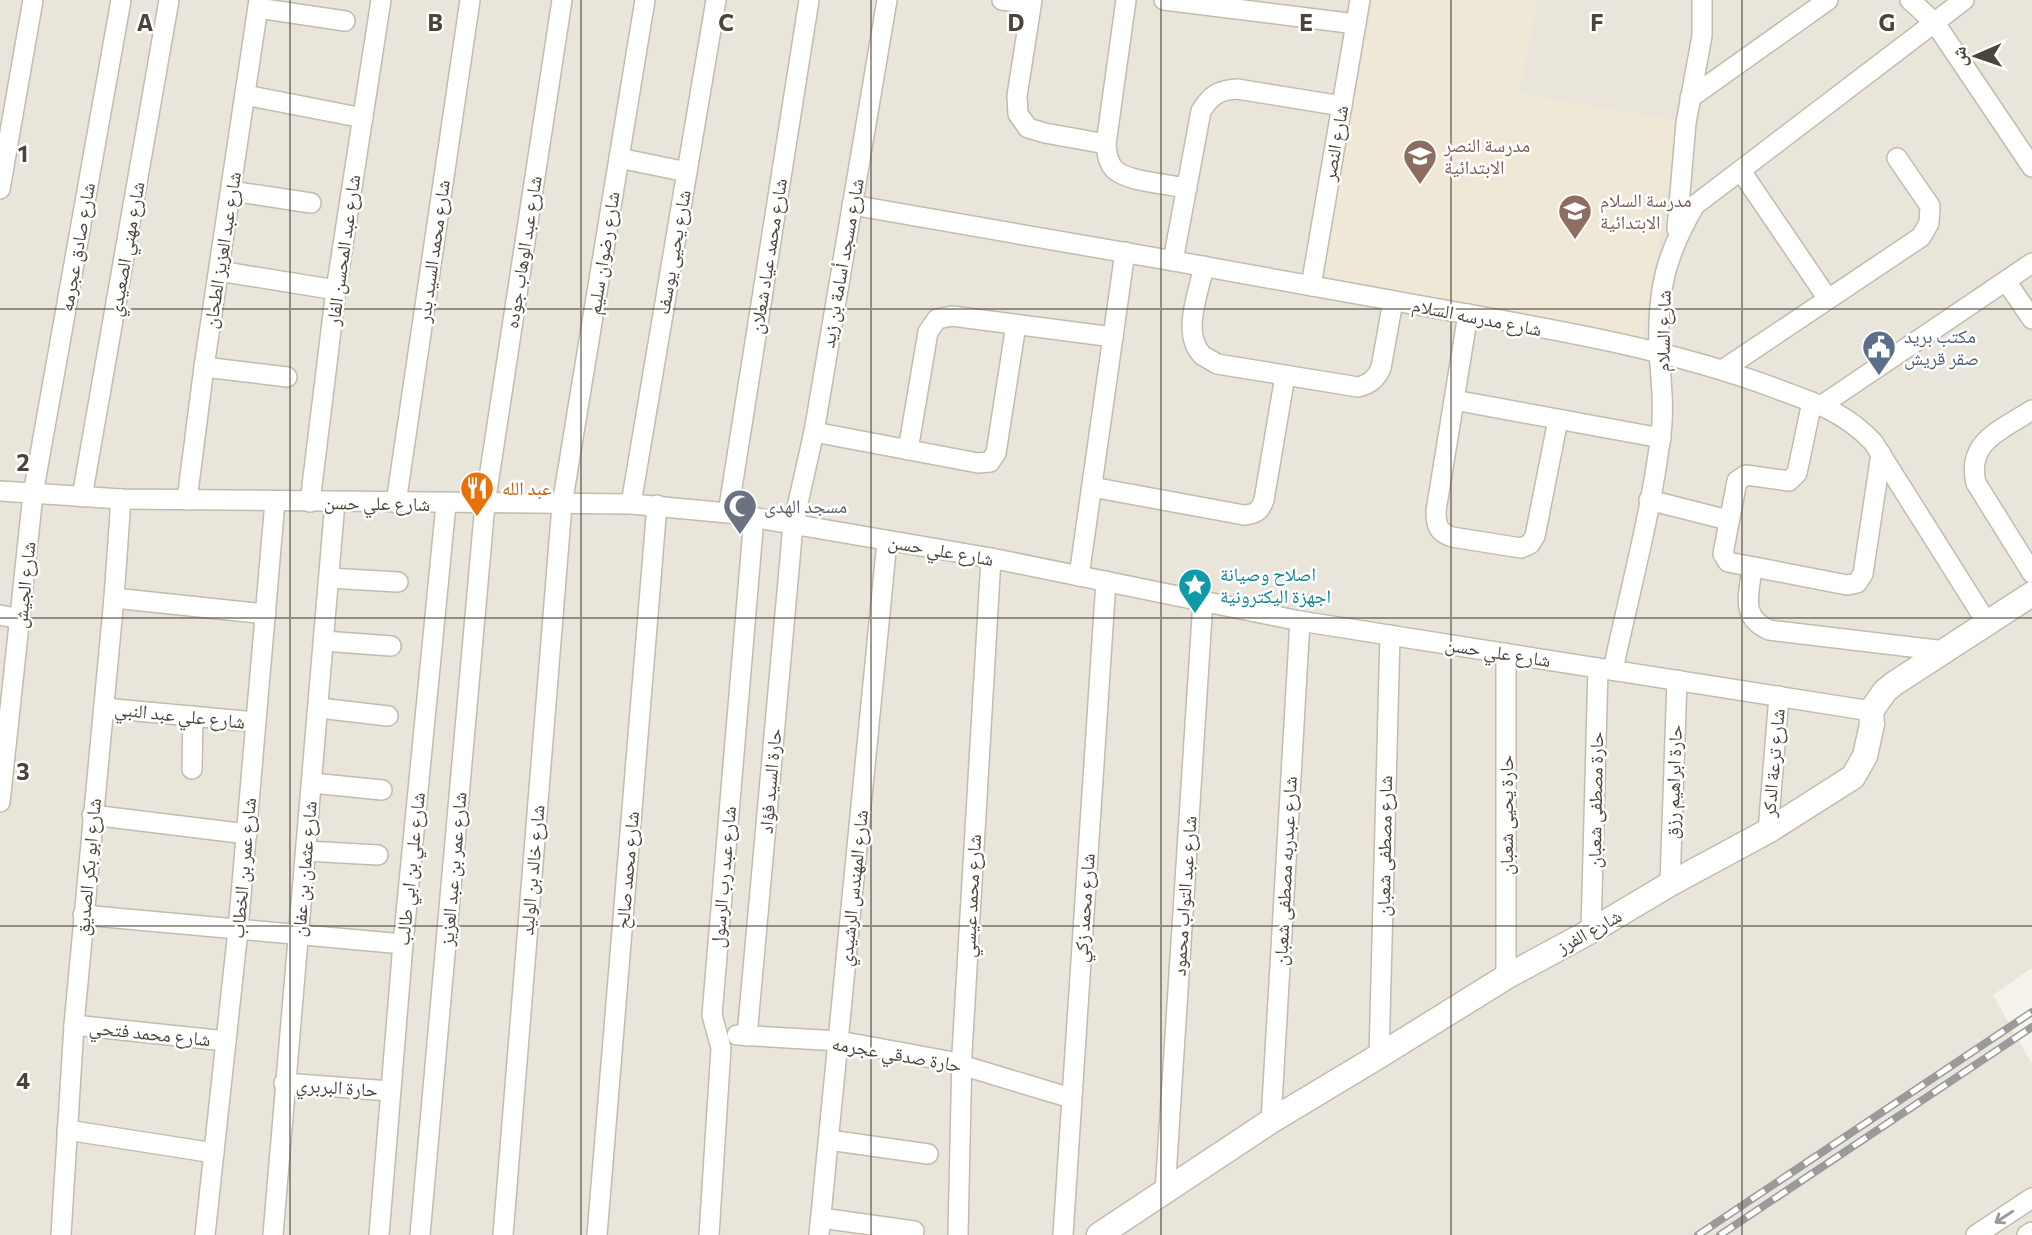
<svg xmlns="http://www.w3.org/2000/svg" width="2032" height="1235" font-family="Commissioner,'Noto Naskh Arabic',sans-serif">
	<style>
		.residential { fill: #eae5da }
		.education { fill: #efe8d6 }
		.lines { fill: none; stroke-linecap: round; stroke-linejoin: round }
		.minor-casing { stroke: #c2bbae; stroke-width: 22 }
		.tertiary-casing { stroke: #c2bbae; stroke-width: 27 }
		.minor { stroke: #fff; stroke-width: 19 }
		.tertiary { stroke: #fff; stroke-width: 24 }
		.rail-casing { stroke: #9a9a9a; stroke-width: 8 }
		.rail { stroke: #fff; stroke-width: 5; stroke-dasharray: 16; stroke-linecap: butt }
		.oneway { stroke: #9c9892 }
		.grid { fill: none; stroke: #4b4439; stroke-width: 2; stroke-opacity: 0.55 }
		.labels { text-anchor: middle; stroke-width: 5; stroke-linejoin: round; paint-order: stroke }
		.street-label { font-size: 19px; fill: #4b4439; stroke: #fff }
		.education-label { font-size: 19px; fill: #785e54; stroke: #fff; text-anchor: start }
		.service-label { font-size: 19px; fill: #4e5e75; stroke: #fff; text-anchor: start }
		.food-label { font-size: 19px; fill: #c56008; stroke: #fff; text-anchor: start }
		.worship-label { font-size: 19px; fill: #5b616d; stroke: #fff; text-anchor: start }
		.culture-label { font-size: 19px; fill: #0d838f; stroke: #fff; text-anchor: start }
		.grid-label { font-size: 23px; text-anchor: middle; font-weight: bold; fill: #4b4439; stroke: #fff; stroke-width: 5; stroke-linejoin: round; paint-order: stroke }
	</style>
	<rect width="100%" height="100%" fill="#f6f3ec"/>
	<path class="residential" d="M0 0H2032V968L1993 995 2032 1064V1235H0Z"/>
	<path class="education" d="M1373 0H1538L1519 93 1678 121 1642 339 1321 279Z"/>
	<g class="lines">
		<g class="minor-casing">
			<g id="minor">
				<path d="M1002 0 1031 4"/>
				<path d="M1032 0 1017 96 1018 114 1028 128 1045 133 1106 144"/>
				<path d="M1126 0 1106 144C1107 154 1108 163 1115 170 1129 182 1168 184 1187 188"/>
				<path d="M1164 0 1356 24"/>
				<path d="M1910 0 1935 23 2032 167"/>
				<path d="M258 8 345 21"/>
				<path d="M245 95 363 118"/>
				<path d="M1690 98 1828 0"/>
				<path d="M619 158 687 172"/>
				<path d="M1741 171 1828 299"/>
				<path d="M0 189 33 0"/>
				<path d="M231 191 311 203"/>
				<path d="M852 205C1031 236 1211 267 1390 300 1518 324 1649 342 1772 387 1813 403 1841 409 1873 442L1987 623"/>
				<path d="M1677 229 1686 123 1702 36V0"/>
				<path d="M1173 261 1201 111C1211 95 1219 90 1237 89L1342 106"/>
				<path d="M1204 266C1199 292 1181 333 1202 355 1206 358 1213 361 1217 364L1358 387C1370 384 1376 379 1381 368L1393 301"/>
				<path d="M219 271 336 290"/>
				<path d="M2006 281 2032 319"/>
				<path d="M1311 286 1360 0"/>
				<path d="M1468 314 1436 511C1436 526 1438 532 1452 537L1521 548 1530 544 1535 536 1558 420"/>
				<path d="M204 367 287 377"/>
				<path d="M1724 369 1921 237 1929 223 1930 206 1897 158"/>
				<path d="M1454 400 1661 438"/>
				<path d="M1812 402 1797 473 1789 481 1746 475 1737 481 1723 554 1728 562 1847 585 1857 583 1863 574 1881 454"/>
				<path d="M1822 405 2032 263"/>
				<path d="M2032 410C2002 430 1966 441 1976 483L2032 573"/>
				<path d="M814 432 978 463 990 462 996 453 1016 325"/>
				<path d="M908 450 928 332 937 319 952 316 1113 337"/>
				<path d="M1092 487 1244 515C1256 514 1260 511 1264 500L1285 376"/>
				<path d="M0 491 121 499 631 504 728 513 991 558 1300 621 1871 711"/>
				<path d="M82 497 169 0"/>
				<path d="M187 500 204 367 259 0"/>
				<path d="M1649 500 1728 520"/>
				<path d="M310 502 336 290 381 0"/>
				<path d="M396 503 470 0"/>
				<path d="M631 504 716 0"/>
				<path d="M728 513 809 0"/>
				<path d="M1752 568C1749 595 1740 617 1769 630L1945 651"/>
				<path d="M1079 576 1125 252"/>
				<path d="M329 578 398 582"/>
				<path d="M114 598 266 614"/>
				<path d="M0 615 20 619"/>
				<path d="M324 641 391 646"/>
				<path d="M1613 670C1629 594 1650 518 1660 441 1665 410 1661 382 1659 351 1657 291 1665 256 1695 205L1964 0"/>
				<path d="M104 708 256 722"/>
				<path d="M319 708 388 716"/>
				<path d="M192 769 193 716"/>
				<path d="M312 783 382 790"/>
				<path d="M0 802 33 494 121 0"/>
				<path d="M92 815 247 834"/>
				<path d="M1768 831 1779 696"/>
				<path d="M306 851 378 855"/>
				<path d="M1670 884 1677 680"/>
				<path d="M83 915 403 944"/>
				<path d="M1591 931 1598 668"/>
				<path d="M1506 977V653"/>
				<path d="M74 1025 226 1041"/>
				<path d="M737 1035 839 1041 948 1061 1071 1098"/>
				<path d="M747 1036 793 525 814 432 887 0"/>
				<path d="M1379 1056 1390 635"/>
				<path d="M284 1083 390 1091"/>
				<path d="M1271 1121 1300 621"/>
				<path d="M67 1130 214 1153"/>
				<path d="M829 1140 928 1154"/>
				<path d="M1165 1192 1203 601"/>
				<path d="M821 1218 914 1231"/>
				<path d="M61 1235 74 1025 114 598 121 499"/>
				<path d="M205 1235 238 930 275 501"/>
				<path d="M273 1235 335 502"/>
				<path d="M379 1235 403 944 446 504"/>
				<path d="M420 1235 485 504 562 0"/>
				<path d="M503 1235 562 505 645 0"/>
				<path d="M597 1235 657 505"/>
				<path d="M709 1235 721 1048 712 1015 754 517"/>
				<path d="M819 1235 887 541"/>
				<path d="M958 1235 962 1053 991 558"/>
				<path d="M1063 1235 1106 581"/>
				<path d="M1976 1235 2032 1198"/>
				<path d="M2027 1235 2032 1232"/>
			</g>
		</g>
		<g class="tertiary-casing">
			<path id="tertiary" d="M1099 1235 1271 1121 1379 1056 1506 977 1591 931 1670 884 1768 831 1853 777 1865 756 1872 724 1871 711 1885 691 1895 683 2032 594"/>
		</g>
		<use href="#minor" class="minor"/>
		<use href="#tertiary" class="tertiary"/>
		<g class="rail-casing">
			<g id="rail">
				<path d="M1698 1235 2032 1012"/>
				<path d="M1720 1235 2032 1027"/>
			</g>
		</g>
		<use href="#rail" class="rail"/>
	</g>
	<defs><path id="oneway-shaft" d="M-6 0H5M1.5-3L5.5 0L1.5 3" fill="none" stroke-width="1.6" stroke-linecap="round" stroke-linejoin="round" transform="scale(1.75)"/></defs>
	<use class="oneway" href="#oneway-shaft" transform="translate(2004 1217) rotate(147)"/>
	<path class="grid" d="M290 0V1235M581 0V1235M871 0V1235M1161 0V1235M1451 0V1235M1742 0V1235M0 309H2032M0 618H2032M0 926H2032"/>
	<defs>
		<g id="school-pin" transform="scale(1.75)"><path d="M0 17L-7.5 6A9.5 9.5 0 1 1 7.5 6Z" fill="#8d6e63" stroke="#fff"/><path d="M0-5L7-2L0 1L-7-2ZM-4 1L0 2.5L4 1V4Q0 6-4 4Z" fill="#fff"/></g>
		<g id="civic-pin" transform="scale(1.75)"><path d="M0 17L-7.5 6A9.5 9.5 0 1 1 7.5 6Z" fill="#5c6f8a" stroke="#fff"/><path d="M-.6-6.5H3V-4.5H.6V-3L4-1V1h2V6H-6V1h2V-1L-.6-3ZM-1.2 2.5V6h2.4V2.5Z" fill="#fff"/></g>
		<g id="restaurant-pin" transform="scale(1.75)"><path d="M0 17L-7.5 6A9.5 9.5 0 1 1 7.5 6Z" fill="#e8710a" stroke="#fff"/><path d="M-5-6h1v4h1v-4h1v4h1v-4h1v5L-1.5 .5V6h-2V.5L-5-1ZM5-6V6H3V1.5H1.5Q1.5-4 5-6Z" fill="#fff"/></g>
		<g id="mosque-pin" transform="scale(1.75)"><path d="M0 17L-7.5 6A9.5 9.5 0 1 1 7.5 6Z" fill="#6b7280" stroke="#fff"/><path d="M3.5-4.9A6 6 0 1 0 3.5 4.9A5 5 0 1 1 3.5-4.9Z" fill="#fff"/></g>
		<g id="sight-pin" transform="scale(1.75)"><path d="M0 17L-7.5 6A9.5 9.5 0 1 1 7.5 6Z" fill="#0f9aa8" stroke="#fff"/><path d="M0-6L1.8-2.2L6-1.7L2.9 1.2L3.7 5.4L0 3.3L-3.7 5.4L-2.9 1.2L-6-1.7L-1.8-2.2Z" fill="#fff"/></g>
	</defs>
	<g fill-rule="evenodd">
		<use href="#school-pin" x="1420" y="156"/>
		<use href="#school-pin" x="1575" y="211"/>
		<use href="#civic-pin" x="1879" y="347"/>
		<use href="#restaurant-pin" x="477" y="488"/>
		<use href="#mosque-pin" x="740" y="506"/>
		<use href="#sight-pin" x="1195" y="585"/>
	</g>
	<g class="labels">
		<g class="street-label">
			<text transform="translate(1335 143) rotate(-80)" y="7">شارع النصر</text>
			<text transform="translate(77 247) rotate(-80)" y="7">شارع صادق عجرمه</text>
			<text transform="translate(126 249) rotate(-80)" y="7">شارع مهني الصعيدي</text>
			<text transform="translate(222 250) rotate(-81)" y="7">شارع عبد العزيز الطحان</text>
			<text transform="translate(343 250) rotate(-82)" y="7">شارع عبد المحسن الفار</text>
			<text transform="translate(433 251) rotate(-82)" y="7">شارع محمد السيد بدر</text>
			<text transform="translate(523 252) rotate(-81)" y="7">شارع عبد الوهاب جوده</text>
			<text transform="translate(673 252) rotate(-80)" y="7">شارع يحيى يوسف</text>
			<text transform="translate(603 253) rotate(-81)" y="7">شارع رضوان سليم</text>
			<text transform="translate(768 256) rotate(-81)" y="7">شارع محمد عياد شعلان</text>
			<text transform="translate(842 263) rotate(-80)" y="7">شارع مسجد أسامة بن زيد</text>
			<text transform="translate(1477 317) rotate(11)" y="7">شارع مدرسه السلام</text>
			<text transform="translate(1663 331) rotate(-89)" y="7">شارع السلام</text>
			<text transform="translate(377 503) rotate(1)" y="7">شارع علي حسن</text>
			<text transform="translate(941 550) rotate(10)" y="7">شارع علي حسن</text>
			<text transform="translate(24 585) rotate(-84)" y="7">شارع الجيش</text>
			<text transform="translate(1498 652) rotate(9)" y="7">شارع علي حسن</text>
			<text transform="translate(180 715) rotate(6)" y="7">شارع علي عبد النبي</text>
			<text transform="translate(1773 763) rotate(-85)" y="7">شارع ترعة الدكر</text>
			<text transform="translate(770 781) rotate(-85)" y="7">حارة السيد فؤاد</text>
			<text transform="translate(1673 782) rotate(-88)" y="7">حارة ابراهيم رزق</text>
			<text transform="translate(1595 800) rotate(-89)" y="7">حارة مصطفى شعبان</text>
			<text transform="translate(1506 815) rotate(-90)" y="7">حارة يحيى شعبان</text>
			<text transform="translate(1384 846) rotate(-89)" y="7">شارع مصطفى شعبان</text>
			<text transform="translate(88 867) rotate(-85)" y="7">شارع ابو بكر الصديق</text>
			<text transform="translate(243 868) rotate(-85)" y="7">شارع عمر بن الخطاب</text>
			<text transform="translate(304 869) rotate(-85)" y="7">شارع عثمان بن عفان</text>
			<text transform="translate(410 869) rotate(-84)" y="7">شارع علي بن ابي طالب</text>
			<text transform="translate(453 869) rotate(-85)" y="7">شارع عمر بن عبد العزيز</text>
			<text transform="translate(532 870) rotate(-85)" y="7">شارع خالد بن الوليد</text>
			<text transform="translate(627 870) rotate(-85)" y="7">شارع محمد صالح</text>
			<text transform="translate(1285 871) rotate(-87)" y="7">شارع عبدربه مصطفى شعبان</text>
			<text transform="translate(723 877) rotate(-85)" y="7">شارع عبد رب الرسول</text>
			<text transform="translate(853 888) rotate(-84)" y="7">شارع المهندس الرشيدي</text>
			<text transform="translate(971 896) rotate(-87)" y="7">شارع محمد عيسي</text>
			<text transform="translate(1184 896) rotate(-86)" y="7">شارع عبد التواب محمود</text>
			<text transform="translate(1084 908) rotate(-86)" y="7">شارع محمد زكي</text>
			<text transform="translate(1589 931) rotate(-29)" y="7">شارع الفرز</text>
			<text transform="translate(150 1033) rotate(6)" y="7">شارع محمد فتحي</text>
			<text transform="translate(897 1054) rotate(10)" y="7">حارة صدقي عجرمه</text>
			<text transform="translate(337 1087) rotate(4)" y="7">حارة البربري</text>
		</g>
		<g class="education-label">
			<text x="1444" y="152">مدرسة النصر<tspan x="1444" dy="22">الابتدائية</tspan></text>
			<text x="1600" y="207">مدرسة السلام<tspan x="1600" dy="22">الابتدائية</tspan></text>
		</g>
		<g class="service-label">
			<text x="1904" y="343">مكتب بريد<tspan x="1904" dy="22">صقر قريش</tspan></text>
		</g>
		<g class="food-label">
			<text x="502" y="495">عبد الله</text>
		</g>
		<g class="worship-label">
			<text x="764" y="513">مسجد الهدى</text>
		</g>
		<g class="culture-label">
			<text x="1220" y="581">اصلاح وصيانة<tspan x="1220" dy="22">اجهزة اليكترونية</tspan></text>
		</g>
	</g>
	<g class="grid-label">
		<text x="145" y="31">A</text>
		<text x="435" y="31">B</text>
		<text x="726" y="31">C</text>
		<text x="1016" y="31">D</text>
		<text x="1306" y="31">E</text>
		<text x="1597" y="31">F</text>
		<text x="1887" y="31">G</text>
		<text x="23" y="162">1</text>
		<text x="23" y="471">2</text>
		<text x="23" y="780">3</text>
		<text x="23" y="1089">4</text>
	</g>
	<g transform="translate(1976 56) rotate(268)" stroke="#ffffff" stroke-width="5" paint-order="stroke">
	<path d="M0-5L12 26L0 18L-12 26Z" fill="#4b4439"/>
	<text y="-10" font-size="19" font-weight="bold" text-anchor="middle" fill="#4b4439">ش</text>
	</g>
</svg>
